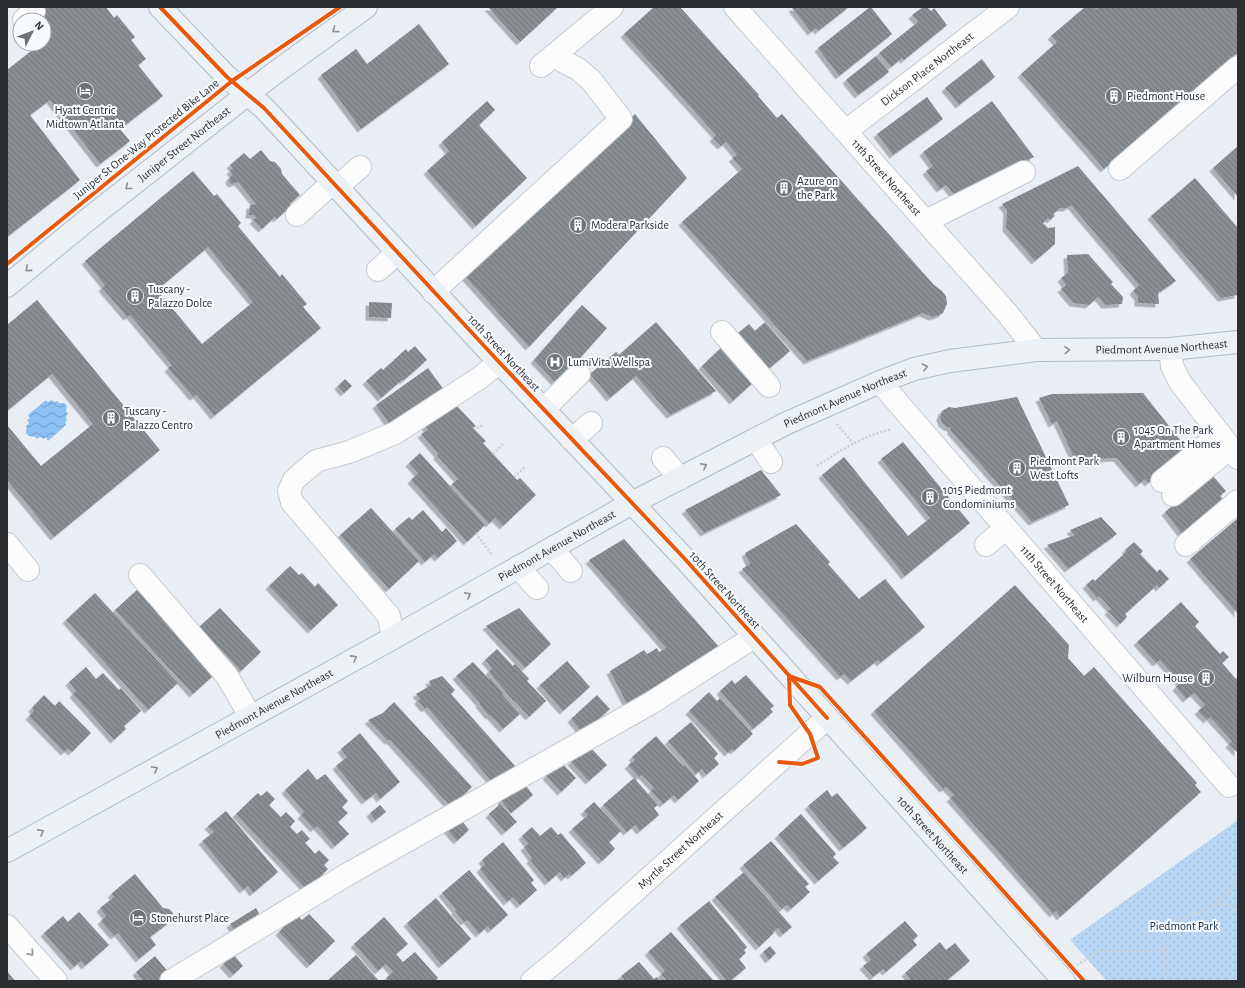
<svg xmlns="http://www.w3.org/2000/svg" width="1245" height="988" font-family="'Alegreya Sans',sans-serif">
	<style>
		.park { fill: url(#park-dots) }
		.water { fill: url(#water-waves) }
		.building { fill: url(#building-back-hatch); fill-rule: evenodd; filter: url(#shadow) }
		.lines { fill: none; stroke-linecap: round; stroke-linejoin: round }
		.minor-casing { stroke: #c5cace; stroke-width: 24 }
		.major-casing { stroke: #b2bbc4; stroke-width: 24 }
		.path { stroke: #cdcfd1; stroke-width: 2.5; stroke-dasharray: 2 2; stroke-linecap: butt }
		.minor { stroke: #fcfcfd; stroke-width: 22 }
		.major { stroke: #ecf1f5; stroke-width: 22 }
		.cycleway-casing { stroke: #f7fbff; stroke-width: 6 }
		.cycleway { stroke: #e8590c; stroke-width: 4 }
		.oneway { stroke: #8c9094 }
		.oneway2 { stroke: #949698 }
		.labels { text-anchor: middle; stroke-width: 4; stroke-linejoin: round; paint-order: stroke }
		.street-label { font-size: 12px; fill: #2c3033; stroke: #f7fbff }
		.poi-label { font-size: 12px; fill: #2c3033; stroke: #f7fbff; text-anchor: start }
		.park-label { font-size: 12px; fill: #11304b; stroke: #f7fbff }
	</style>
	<defs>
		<pattern id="park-dots" width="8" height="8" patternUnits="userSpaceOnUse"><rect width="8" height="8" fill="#b9d7f4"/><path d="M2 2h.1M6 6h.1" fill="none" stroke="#9fb9d2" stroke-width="1.8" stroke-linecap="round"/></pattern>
		<pattern id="water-waves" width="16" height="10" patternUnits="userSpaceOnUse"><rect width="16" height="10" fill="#8cc1f3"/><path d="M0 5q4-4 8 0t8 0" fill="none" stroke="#739dc5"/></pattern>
		<pattern id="building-back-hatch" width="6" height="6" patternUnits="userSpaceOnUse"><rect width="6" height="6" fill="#898e92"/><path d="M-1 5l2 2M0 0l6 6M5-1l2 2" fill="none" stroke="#707478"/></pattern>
		<filter id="shadow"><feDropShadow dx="-3.5" dy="3.5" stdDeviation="0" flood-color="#0004"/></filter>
	</defs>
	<rect width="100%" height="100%" fill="#e8eef4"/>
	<path class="park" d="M1238 820V981H1107L1070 940Z"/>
	<path class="water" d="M46 400 48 402 52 400 54 402 58 401 59 403H64L67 406 66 411 68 414 66 416 67 421 65 422 66 425 48 441 46 437 44 439 40 437 37 439 35 437 29 436 26 433V430L27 428 26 426 29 423 27 420 30 418 28 415Z"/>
	<g class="building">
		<path d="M31 7H106L114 18 117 15 135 37 131 40 146 59 138 65 163 96 120 129 130 141 100 164 50 100 30 115 80 180 7 237V70L40 44H44V20H41Z"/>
		<path d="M488 7H558L520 42Z"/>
		<path d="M654 7H680L759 95 758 96 777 118 782 114 934 285 942 291 946 296 947 304 943 313 937 316 932 317 923 313 807 361 682 222 742 169 732 158 737 155 726 142 721 146 713 138 716 135 624 34Z"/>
		<path d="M794 7H849L818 31 816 28 811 32 792 8Z"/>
		<path d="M870 7H871L892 34 839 76 818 48Z"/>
		<path d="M923 7H927L931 11 934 8 947 25 904 60 902 58 891 67 879 53 918 22 912 15Z"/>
		<path d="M1085 7H1094L1096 9 1098 7H1238V53L1104 169 1021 74 1057 42 1051 36Z"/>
		<path d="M419 24 449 64 361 129 321 75 356 49 367 64Z"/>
		<path d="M876 56 889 72 858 95 846 80Z"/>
		<path d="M982 59 995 77 959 105 945 88Z"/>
		<path d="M927 97 943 119 893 155 877 134Z"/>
		<path d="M487 101 495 110 479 125 527 178 476 226 427 171 449 151 442 142Z"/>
		<path d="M992 101 1034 157 955 196 946 185 940 189 926 171 933 166 923 152Z"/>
		<path d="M635 114 687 178 529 347 462 273Z"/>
		<path d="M1238 146V197L1213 168Z"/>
		<path d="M261 150 270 161 275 162 281 169 282 174 300 195 290 204 291 206 277 219 275 217 262 229 253 220 256 218 254 215H249L250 205H254L256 204 238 182 232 184 229 181 230 177 233 174 230 171 233 168 230 165 244 153 250 159Z"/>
		<path d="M1078 166 1176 281 1158 293 1159 304 1138 303V297L1133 291 1139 285 1071 205 1067 208H1060L1053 214 1055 216 1050 220 1048 218 1043 223 1048 228 1055 227V244L1035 261 1006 228 1007 210 1002 204Z"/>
		<path d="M193 171 214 196 217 194 241 223 238 226 280 277 282 274 307 304 303 307 321 328 214 416 197 395 193 397 168 368 172 365 130 315 127 317 102 288 105 285 85 261ZM208 247 253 302 202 344 157 290Z"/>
		<path d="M1195 178 1238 228V295L1221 298 1151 216Z"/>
		<path d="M1088 254 1113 282 1111 284 1123 297 1122 304 1105 305 1098 297 1089 305 1073 303 1061 289 1066 285 1061 278 1068 273 1067 255Z"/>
		<path d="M37 300 160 450 54 537 7 480V425L41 466 93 424 52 374 7 411V325Z"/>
		<path d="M369 302 392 303 391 318 369 317Z"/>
		<path d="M582 305 607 328 557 384 534 360Z"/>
		<path d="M656 322 716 391 670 415 636 376 610 398 590 374 616 352 619 355Z"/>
		<path d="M765 322 790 351 765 372 732 338 749 324 755 331Z"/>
		<path d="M725 344 757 379 733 401 702 366Z"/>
		<path d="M415 346 427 360 403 381 402 380 381 398 366 381 381 368 383 370 406 349 408 352Z"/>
		<path d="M428 368 447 394 390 425 376 405Z"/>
		<path d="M345 379 352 386 344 393 338 386Z"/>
		<path d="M1143 393 1188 450 1148 483 1145 479 1139 484 1117 458 1075 460 1057 421 1052 424 1039 398 1052 394Z"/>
		<path d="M1017 397 1069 505 1032 522 951 431V428L947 427 942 423 940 417 942 411 949 407 955 408Z"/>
		<path d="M451 403 458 407 476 426 473 428 486 441 483 443 517 480 520 478 536 495 503 526 495 518 489 524 452 484 458 479 437 456 438 454 421 434 428 430 422 422Z"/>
		<path d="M903 442 970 523 905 576 822 475 844 457 908 536 930 518 881 459Z"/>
		<path d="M420 453 485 525 467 542 411 480 418 473 409 463Z"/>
		<path d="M761 470 781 495 704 533 685 510Z"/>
		<path d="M1213 476 1226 491 1220 496 1224 500 1185 538 1165 512 1206 478Z"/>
		<path d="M371 508 419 561 389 589 340 535Z"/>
		<path d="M423 510 442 532 446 528 457 541 438 558 434 554 425 562 395 529 409 517 412 520Z"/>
		<path d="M1101 517 1117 534 1068 569 1047 545 1075 535 1070 530Z"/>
		<path d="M1238 518V614L1190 559Z"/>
		<path d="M796 524 830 562 828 564 859 599 885 579 925 627 880 663 878 660 851 681 844 674 840 677 742 569 750 564 745 553Z"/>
		<path d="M624 539 719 647 627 704 610 671 644 650 647 654 657 648 659 652 666 648 589 560Z"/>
		<path d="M1134 542 1143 551 1140 554 1157 572 1160 569 1169 579 1159 588 1157 585 1125 614 1127 617 1120 624 1108 611 1111 609 1099 596 1097 598 1086 585 1093 579 1095 581 1127 551 1125 550Z"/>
		<path d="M290 566 299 575 302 573 315 587 318 583 338 605 311 630 269 586Z"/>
		<path d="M1015 585 1069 645 1068 658 1084 676 1094 667 1197 783 1195 785 1201 792 1060 917 1056 911 1053 914 950 798 954 795 946 787 943 789 874 711Z"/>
		<path d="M137 590 215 674 193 694 115 610Z"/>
		<path d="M95 593 178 683 148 710 66 620Z"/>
		<path d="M1181 602 1199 622 1195 626 1220 654 1223 651 1229 657 1222 663 1236 679 1238 677V753L1229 744 1232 741 1210 717 1207 720 1198 711 1205 705 1194 693 1186 699 1176 687 1180 683 1160 660 1156 663 1137 642Z"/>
		<path d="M220 608 261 652 241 671 199 627Z"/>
		<path d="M519 608 551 644 525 668 486 626Z"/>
		<path d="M497 649 513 666 515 664 529 679 527 681 546 701 529 717 515 701 514 702 489 672 492 668 485 660Z"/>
		<path d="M567 661 590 687 563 711 540 685Z"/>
		<path d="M473 662 489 679 490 678 503 693 502 694 520 714 503 729 490 715 489 716 479 704 480 703 456 676Z"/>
		<path d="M86 667 96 679 103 673 119 690 121 688 141 711 124 726 126 729 114 740 73 694 76 691 69 682Z"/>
		<path d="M746 675 774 706 770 709 773 712 753 729 720 691 732 680 735 684Z"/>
		<path d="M442 676 455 690 451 694 515 766 494 784 427 707 425 709 418 701 420 698 416 694 431 685 429 681Z"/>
		<path d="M709 692 717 701 720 698 753 734 734 751 732 749 728 753 689 711Z"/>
		<path d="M44 695 55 706 59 701 91 733 72 752 68 749 64 752 29 716 34 711 32 708Z"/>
		<path d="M597 695 610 709 583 733 571 719Z"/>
		<path d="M394 702 472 787 451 807 390 740 388 741 368 720 383 713Z"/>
		<path d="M691 722 718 754 714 758 719 764 706 775 702 769 696 774 668 741Z"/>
		<path d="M360 733 400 782 380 799 376 793 365 801 336 766 347 757 341 749Z"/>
		<path d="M656 736 683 766 685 765 699 781 678 800 674 795 663 804 651 791 654 788 642 775 639 777 628 765 635 760 632 757Z"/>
		<path d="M589 746 607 765 589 781 571 762Z"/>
		<path d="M561 762 576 778 561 792 546 776Z"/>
		<path d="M308 769 317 780 325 774 348 801 342 807 348 813 338 822 349 834 335 846 317 826 314 829 301 815 304 812 285 790Z"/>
		<path d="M634 778 658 805 654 808 659 815 640 831 635 825 627 832 603 805Z"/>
		<path d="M523 782 533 795 511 813 501 800Z"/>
		<path d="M827 790 832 797 837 793 867 828 843 848 808 806Z"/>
		<path d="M267 791 275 799 269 805 281 817 286 812 295 821 290 827 297 834 302 830 310 839 305 843 310 848 315 854 319 850 329 860 324 865 328 869 307 890 236 814 258 793 261 796Z"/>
		<path d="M594 802 621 831 609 842 615 849 602 861 572 829 588 815 584 811Z"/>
		<path d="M500 804 517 822 505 832 489 814Z"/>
		<path d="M380 805 386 812 375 820 370 813Z"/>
		<path d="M226 811 278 872 253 893 248 886 243 890 202 841 214 832 208 826Z"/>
		<path d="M801 814 836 854 833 857 839 863 818 881 778 835Z"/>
		<path d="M458 816 469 830 457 841 445 827Z"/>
		<path d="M532 827 540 836 551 827 558 835 561 833 586 863 571 876 569 874 564 878 560 872 548 882 530 860 532 858 524 847 528 844 522 836Z"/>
		<path d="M771 841 809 884 805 887 810 892 791 909 787 905 782 909 743 865Z"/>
		<path d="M503 842 534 880 531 883 537 890 520 905 513 897 507 902 480 869 485 864 482 860Z"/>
		<path d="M469 870 508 915 491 930 488 926 479 934 467 920 464 922 455 911 456 910 442 893Z"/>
		<path d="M744 872 792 927 783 934 778 928 773 932 774 933 759 947 715 897Z"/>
		<path d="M135 874 163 908 169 909 173 913 171 921 150 937 156 945 139 959 118 933 114 936 101 921 106 916 100 908 114 897 111 894Z"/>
		<path d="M436 898 471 939 442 965 407 923Z"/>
		<path d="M709 901 747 947 744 950 746 953 739 959 746 968 730 981H727L680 925Z"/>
		<path d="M256 908 263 921 238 936 230 924Z"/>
		<path d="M79 912 109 945 85 966 81 961 74 967 44 933 63 916 68 922Z"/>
		<path d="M296 914 302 920 309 914 335 941 310 965 279 932Z"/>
		<path d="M384 917 408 944 396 954 403 962 415 952 438 978 435 981H388L386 978 393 972 386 964 378 971 354 944Z"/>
		<path d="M905 921 918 936 913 940 917 945 886 972 883 969 873 977 863 966 871 960 866 954Z"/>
		<path d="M671 932 713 980 711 981H667L661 974 665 971 648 952Z"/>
		<path d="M940 942 946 950 955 943 970 961 946 981H907L910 979 905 973Z"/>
		<path d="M770 946 776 953 769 960 763 952Z"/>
		<path d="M234 955 243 966 233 975 223 964Z"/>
		<path d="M356 955 379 981H327Z"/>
		<path d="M155 956 169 973 159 981H143L136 972Z"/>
		<path d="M639 962 654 979 657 977 660 981H625L621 976Z"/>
		<path d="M7 971 15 981H7Z"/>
	</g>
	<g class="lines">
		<g class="minor-casing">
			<g id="minor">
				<path id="s1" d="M735 7 1007 313 1036 350"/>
				<path d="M24 20 34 11"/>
				<path d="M541 66 612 7"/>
				<path id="s2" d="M846 131 1008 7"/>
				<path d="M1120 169 1238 67"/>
				<path d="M337 187 360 167"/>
				<path d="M297 215 332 183"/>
				<path d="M926 221 1024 172"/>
				<path d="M378 270 397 253"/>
				<path d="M433 292 621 119 591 80 578 69 553 56"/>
				<path d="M722 332 769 386"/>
				<path d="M1170 349 1172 366 1180 382 1238 458"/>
				<path id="s3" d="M880 382 1229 786"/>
				<path d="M544 409 579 374"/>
				<path d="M756 439 771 462"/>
				<path d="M572 440 591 423"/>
				<path d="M663 458 680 479"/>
				<path d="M1162 481 1220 434"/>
				<path d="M1173 495 1230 448"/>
				<path d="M7 544 28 570"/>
				<path d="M986 545 1006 528"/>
				<path d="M1186 545 1238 501"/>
				<path d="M552 549 571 571"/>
				<path d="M518 567 537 588"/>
				<path d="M140 575 227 676 250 716"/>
				<path d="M393 638 389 616 292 502 289 491 294 480 316 461 349 452 395 433 481 377 499 362"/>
				<path d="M7 926 56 981"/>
				<path d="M171 981 348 874 651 703 754 637"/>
				<path id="s4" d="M532 981 565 954 827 718"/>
			</g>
		</g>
		<g class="major-casing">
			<g id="major">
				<path id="s5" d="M160 7 227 77 264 108 499 362 684 558 1064 981"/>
				<path id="s6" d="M7 286 86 221 272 75 366 7"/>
				<path id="s7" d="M7 851 393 638 632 503 787 423 880 382 914 369 950 361 1036 350 1170 349 1238 342"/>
			</g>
		</g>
		<g class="path">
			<path d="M837 424 853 443"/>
			<path d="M473 428 480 427 484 424"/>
			<path d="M493 454 503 444"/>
			<path d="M817 466C841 450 865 435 892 429"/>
			<path d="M514 477 525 467"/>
			<path d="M476 533 491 554"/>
			<path d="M1216 904 1238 907"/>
			<path d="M1077 965 1100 951H1165"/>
			<path d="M1170 981C1161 961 1163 929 1184 918 1194 913 1207 910 1216 904 1224 897 1231 886 1238 878"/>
		</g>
		<use href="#minor" class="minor"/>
		<use href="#major" class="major"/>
		<g class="cycleway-casing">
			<g id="cycleway">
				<path d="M160 7 227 77 264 108 499 362 684 558 827 718"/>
				<path d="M7 264 232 81 340 7"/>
				<path d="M779 762 802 764 818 758 810 734 790 705 789 676 820 687 1084 981"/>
			</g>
		</g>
		<use href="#cycleway" class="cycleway"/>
	</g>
	<defs><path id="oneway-chevron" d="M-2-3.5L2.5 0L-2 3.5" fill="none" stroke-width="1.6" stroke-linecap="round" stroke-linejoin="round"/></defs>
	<g class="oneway">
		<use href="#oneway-chevron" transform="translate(335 30) rotate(144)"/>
		<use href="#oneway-chevron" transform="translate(128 187) rotate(142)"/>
		<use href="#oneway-chevron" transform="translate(28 269) rotate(140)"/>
		<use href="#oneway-chevron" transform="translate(1067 350) rotate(-1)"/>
		<use href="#oneway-chevron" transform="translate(925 367) rotate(-13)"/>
		<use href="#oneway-chevron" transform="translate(704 466) rotate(-27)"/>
		<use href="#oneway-chevron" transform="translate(468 595) rotate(-29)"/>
		<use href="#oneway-chevron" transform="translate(354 658) rotate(-29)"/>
		<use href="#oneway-chevron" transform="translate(155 769) rotate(-29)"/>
		<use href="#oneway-chevron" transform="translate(41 832) rotate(-29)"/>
	</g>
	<use class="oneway2" href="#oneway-chevron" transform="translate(31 953) rotate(48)"/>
	<defs>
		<g id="hotel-disc" transform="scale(0.9)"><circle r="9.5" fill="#6e7277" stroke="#f7fbff"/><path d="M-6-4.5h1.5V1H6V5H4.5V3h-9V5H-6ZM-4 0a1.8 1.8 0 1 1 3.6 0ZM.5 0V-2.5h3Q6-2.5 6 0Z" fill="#fff"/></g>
		<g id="building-disc" transform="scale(0.9)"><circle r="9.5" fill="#6e7277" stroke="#f7fbff"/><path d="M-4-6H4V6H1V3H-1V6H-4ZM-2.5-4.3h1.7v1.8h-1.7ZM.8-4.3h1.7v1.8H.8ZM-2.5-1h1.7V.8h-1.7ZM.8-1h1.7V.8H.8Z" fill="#fff"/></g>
		<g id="hospital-disc" transform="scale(0.9)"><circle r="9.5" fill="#6e7277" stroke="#f7fbff"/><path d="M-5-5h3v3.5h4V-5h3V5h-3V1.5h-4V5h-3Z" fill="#fff"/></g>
	</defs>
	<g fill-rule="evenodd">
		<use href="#hotel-disc" x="85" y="91"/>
		<use href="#building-disc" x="1114" y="96"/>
		<use href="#building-disc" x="784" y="188"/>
		<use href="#building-disc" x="578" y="225"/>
		<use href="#building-disc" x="135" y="296"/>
		<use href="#hospital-disc" x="555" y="362"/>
		<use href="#building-disc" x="111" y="418"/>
		<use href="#building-disc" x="1121" y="437"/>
		<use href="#building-disc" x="1017" y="468"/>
		<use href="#building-disc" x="930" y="497"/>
		<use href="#building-disc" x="1206" y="678"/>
		<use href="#hotel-disc" x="138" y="918"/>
	</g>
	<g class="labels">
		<g class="street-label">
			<text dy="4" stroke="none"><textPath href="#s2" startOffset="102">Dickson Place Northeast</textPath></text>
			<text transform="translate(146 139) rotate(-39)" y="4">Juniper St One-Way Protected Bike Lane</text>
			<text dy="4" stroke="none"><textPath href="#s6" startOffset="227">Juniper Street Northeast</textPath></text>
			<text dy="4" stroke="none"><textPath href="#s1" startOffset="228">11th Street Northeast</textPath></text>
			<text dy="4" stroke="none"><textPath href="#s7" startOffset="1277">Piedmont Avenue Northeast</textPath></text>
			<text transform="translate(504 353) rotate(47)" y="4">10th Street Northeast</text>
			<text dy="4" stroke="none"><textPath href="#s7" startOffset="953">Piedmont Avenue Northeast</textPath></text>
			<text dy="4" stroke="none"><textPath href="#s7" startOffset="629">Piedmont Avenue Northeast</textPath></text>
			<text dy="4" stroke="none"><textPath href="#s3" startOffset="267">11th Street Northeast</textPath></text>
			<text transform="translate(725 590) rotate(48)" y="4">10th Street Northeast</text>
			<text dy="4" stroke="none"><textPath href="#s7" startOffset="305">Piedmont Avenue Northeast</textPath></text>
			<text dy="4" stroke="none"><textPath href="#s5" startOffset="1133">10th Street Northeast</textPath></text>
			<text dy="4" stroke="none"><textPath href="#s4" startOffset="198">Myrtle Street Northeast</textPath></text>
		</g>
		<g class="poi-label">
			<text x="1127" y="100">Piedmont House</text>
			<text x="85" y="114" text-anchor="middle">Hyatt Centric<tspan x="85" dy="14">Midtown Atlanta</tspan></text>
			<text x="797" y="185">Azure on<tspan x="797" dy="14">the Park</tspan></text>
			<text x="591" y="229">Modera Parkside</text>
			<text x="148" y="293">Tuscany -<tspan x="148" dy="14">Palazzo Dolce</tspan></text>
			<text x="568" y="366">LumiVita Wellspa</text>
			<text x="124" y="415">Tuscany -<tspan x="124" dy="14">Palazzo Centro</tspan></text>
			<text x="1134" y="434">1045 On The Park<tspan x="1134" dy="14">Apartment Homes</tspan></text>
			<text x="1030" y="465">Piedmont Park<tspan x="1030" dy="14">West Lofts</tspan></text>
			<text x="943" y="494">1015 Piedmont<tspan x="943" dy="14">Condominiums</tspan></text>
			<text x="1193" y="682" text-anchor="end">Wilburn House</text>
			<text x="151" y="922">Stonehurst Place</text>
		</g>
		<g class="park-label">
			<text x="1184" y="930">Piedmont Park</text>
		</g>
	</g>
	<rect width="1245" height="988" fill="none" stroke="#2c3033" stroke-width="16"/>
	<g transform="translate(32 32) rotate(48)"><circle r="19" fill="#f7fbff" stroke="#a6aaad"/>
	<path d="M0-3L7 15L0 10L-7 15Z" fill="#6e7277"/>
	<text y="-6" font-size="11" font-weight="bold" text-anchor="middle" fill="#2c3033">N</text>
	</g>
</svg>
